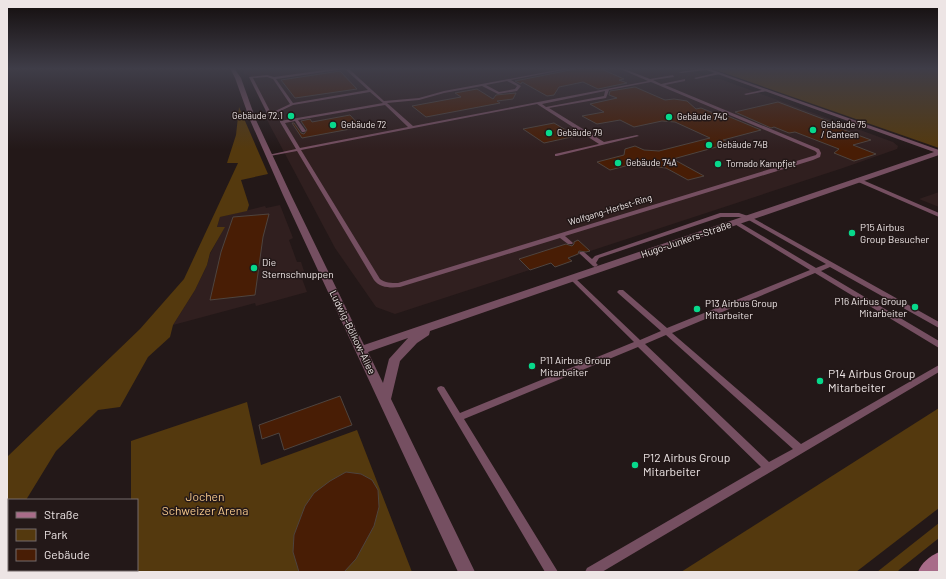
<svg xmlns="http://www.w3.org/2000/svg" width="946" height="579" font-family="Barlow,sans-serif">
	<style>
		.built { fill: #301f1f }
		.green { fill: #54390e }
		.building { fill: #481d05; stroke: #4e443f }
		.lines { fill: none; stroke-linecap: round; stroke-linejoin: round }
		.lane { fill: #754f61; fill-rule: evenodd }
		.street { fill: #754f61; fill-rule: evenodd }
		.secondary { fill: #a86c89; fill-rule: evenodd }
		.poi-dot { fill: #07d98b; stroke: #231818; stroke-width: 1.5 }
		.labels { text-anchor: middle; stroke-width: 3; stroke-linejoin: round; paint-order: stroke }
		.far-poi-label { font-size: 9px; fill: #ede5e5; stroke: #231818; text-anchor: start }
		.far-street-label { font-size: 9px; fill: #ede5e5; stroke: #231818 }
		.poi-label { font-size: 10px; fill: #ede5e5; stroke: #231818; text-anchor: start }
		.street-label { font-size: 10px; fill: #ede5e5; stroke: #231818 }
		.near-poi-label { font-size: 12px; fill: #ede5e5; stroke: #231818; text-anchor: start }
		.near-park-label { font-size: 12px; fill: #f5c88b; stroke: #231818 }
	</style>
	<rect width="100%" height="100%" fill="#231818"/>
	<g class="built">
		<path d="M244 68H684L713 79H720L893 142 898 146 897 149 843 168 569 258 572 261 555 267 551 263 395 314 376 307 335 248 267 120 269 118 248 75 244 74Z"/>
		<path d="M939 192V207L919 199Z"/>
		<path d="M280 205 293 238 289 240 297 262H301L305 274 301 276 307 292 256 306 255 303 173 325 195 290 207 265 210 254 224 228 217 227 220 217 265 206 266 208Z"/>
	</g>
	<g class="green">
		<path d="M710 68H939V148Z"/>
		<path d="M239 107 268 174 241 180 249 205 247 211 220 217 217 227H225L210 253 207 265 195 290 173 325 170 337 148 357 120 407 98 410 56 451 26 500H9V529L7 532V457L140 329 184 279 238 163H227L236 135Z"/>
		<path d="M247 402 261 465 357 430 412 572H7V564L9 563V570H137V500H131V441Z"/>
		<path d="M939 408V508L856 572H681Z"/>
		<path d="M939 523V538L900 569 897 572H877Z"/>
	</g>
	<g class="building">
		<path d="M580 68H599L624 79 619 80 627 83 598 89 583 82 559 87 554 95 547 96 522 82 521 84 515 81Z"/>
		<path d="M340 71 357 89 295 98 281 80Z"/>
		<path d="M635 87 665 100 674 99 687 101 696 109 701 108 721 116 725 115 761 130 723 140 731 143 673 159 704 176 688 180 666 168 649 166 633 164 610 170 597 162 624 155 625 149 635 146 644 150 659 151 710 138 675 122 662 121 634 127 620 120 597 124 582 116 604 112 590 104 617 98 609 95 610 91Z"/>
		<path d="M477 89 493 99 496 95 516 93 513 99 497 101 500 103 426 117 412 106 461 97 455 93Z"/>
		<path d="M778 102 831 122 826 123 871 140 853 145 876 154 854 161 834 153 839 149 795 132 789 133 774 127 771 128 735 112Z"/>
		<path d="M350 115 361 127 302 138 292 123H294L301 133 304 134 307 130 301 121 310 119 312 122Z"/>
		<path d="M554 123 576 136 544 143 523 129Z"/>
		<path d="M269 214 263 237 255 295 210 300 221 252 233 217Z"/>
		<path d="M578 240 590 251 586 252 579 251 578 254 568 258 572 261 555 267 551 263 530 270 519 259 566 244 572 246 574 244V242Z"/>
		<path d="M340 396 352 425 284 450 279 433 262 439 259 425Z"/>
		<path d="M346 472 361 474 372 480 378 490 379 507 374 526 356 559 344 572H299L293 552 294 535 305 506 314 493 330 481Z"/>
	</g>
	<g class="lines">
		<g class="lane">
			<path d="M339 68H348L384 101 419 98 444 91 568 68H574L511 80 521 86 517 91 498 94 482 86 444 93 419 100 387 103 413 126 648 81 618 68H622L650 79 673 75 674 77 653 80 661 84 685 79V81L665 85 819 149 821 153 820 157 813 160 565 236 573 243 572 244H568L560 238 400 287C391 288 380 288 374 280L297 151 270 156 268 155 296 149 280 122V121L383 103 370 92 293 105 270 116 268 115 249 77 267 75 274 77ZM345 69 368 90 293 103 276 79ZM267 77 273 79 290 104 271 113 253 78ZM507 81 517 86 515 89 499 92 486 85ZM651 82 815 151 817 153 816 155 398 283C391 283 385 283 380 279L301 150 537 104 599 144 555 154V156H557L639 136 637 135 604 142 549 108 606 98 609 90ZM605 91 604 96 546 107 542 104ZM385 105 408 127 300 148 285 123 295 121 302 132H304L306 131 298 120Z"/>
			<path d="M705 68 706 70 681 73 679 72Z"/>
			<path d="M719 72 720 74 696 79 694 78Z"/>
			<path d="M766 89 768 90 767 91 746 95 744 94Z"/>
			<path d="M858 178 939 213V217L856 181V179Z"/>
			<path d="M720 213H739L751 217 939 322V328L830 267 821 271 939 341V348L815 273 672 333 801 444 939 365V372L602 572H585L587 568 761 467 638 347 464 419 558 572H545L437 389 438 387 441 386 444 387 460 413 634 342 570 279 569 278 570 277H574L640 340 661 331 619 294 617 292 619 290H623L667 328 810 270 733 223V221H737L816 268 826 264 747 219 739 217H721L599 258 596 263 598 265 595 267 593 266 579 253 580 252H584L592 259 595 256ZM666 335 793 449 769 462 645 344Z"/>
		</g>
		<path class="street" d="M230 68H234L241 78 256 120 291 195 364 345 934 152 701 68H707L939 150V155L430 331 429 335 417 343 400 361 391 399 475 572H458L283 195 250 120 235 78ZM408 338 389 359 383 383 368 352Z"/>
		<path class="secondary" d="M939 552V571L918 572C921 563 930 556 939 552Z"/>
	</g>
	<linearGradient id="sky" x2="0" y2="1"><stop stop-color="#130d0d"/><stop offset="0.46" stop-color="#3f3d48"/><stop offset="1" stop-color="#3f3d48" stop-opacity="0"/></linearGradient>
	<rect width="946" height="149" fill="url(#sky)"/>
	<g class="poi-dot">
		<circle cx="291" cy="116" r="4"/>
		<circle cx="669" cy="117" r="4"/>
		<circle cx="333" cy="125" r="4"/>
		<circle cx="813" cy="130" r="4"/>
		<circle cx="549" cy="133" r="4"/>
		<circle cx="709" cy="145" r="4"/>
		<circle cx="618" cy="163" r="4"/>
		<circle cx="718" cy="164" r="4"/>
		<circle cx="852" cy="233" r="4"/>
		<circle cx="254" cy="268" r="4"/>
		<circle cx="915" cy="307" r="4"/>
		<circle cx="697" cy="309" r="4"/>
		<circle cx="532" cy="366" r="4"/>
		<circle cx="820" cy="381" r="4"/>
		<circle cx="635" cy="465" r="4"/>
	</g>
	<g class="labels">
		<g class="far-poi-label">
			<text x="283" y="119" text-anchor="end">Gebäude 72.1</text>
			<text x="677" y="120">Gebäude 74C</text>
			<text x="341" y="128">Gebäude 72</text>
			<text x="821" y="128">Gebäude 75<tspan x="821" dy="10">/ Canteen</tspan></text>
			<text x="557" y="136">Gebäude 79</text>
			<text x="717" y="148">Gebäude 74B</text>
			<text x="626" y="166">Gebäude 74A</text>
			<text x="726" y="167">Tornado Kampfjet</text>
		</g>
		<g class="far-street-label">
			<text transform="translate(610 210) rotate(-17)" y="3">Wolfgang-Herbst-Ring</text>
		</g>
		<g class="poi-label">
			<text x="860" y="231">P15 Airbus<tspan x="860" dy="12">Group Besucher</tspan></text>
			<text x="262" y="266">Die<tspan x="262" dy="12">Sternschnuppen</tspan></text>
			<text x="907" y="305" text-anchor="end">P16 Airbus Group<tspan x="907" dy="12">Mitarbeiter</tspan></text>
			<text x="705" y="307">P13 Airbus Group<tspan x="705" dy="12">Mitarbeiter</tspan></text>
			<text x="540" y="364">P11 Airbus Group<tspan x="540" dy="12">Mitarbeiter</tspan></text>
		</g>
		<g class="street-label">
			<text transform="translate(686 239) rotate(-19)" y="4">Hugo-Junkers-Straße</text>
			<text transform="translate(353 332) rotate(64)" y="4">Ludwig-Bölkow-Allee</text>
		</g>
		<g class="near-poi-label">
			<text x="828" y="378">P14 Airbus Group<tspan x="828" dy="14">Mitarbeiter</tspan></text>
			<text x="643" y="462">P12 Airbus Group<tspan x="643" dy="14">Mitarbeiter</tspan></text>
		</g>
		<g class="near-park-label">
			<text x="205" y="501">Jochen<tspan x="205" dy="14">Schweizer Arena</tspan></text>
		</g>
	</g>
	<rect width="946" height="579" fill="none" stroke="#ede5e5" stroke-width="16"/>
	<rect x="8" y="499" width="130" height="72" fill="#231818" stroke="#746a6a"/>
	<rect x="16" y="512" width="20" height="6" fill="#a86c89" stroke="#746a6a"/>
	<text x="44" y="519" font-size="12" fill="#ede5e5">Straße</text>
	<rect x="16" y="529" width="20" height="12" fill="#54390e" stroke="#746a6a"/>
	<text x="44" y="539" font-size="12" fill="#ede5e5">Park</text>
	<rect x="16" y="549" width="20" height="12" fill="#481d05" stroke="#746a6a"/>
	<text x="44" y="559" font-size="12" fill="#ede5e5">Gebäude</text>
</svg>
